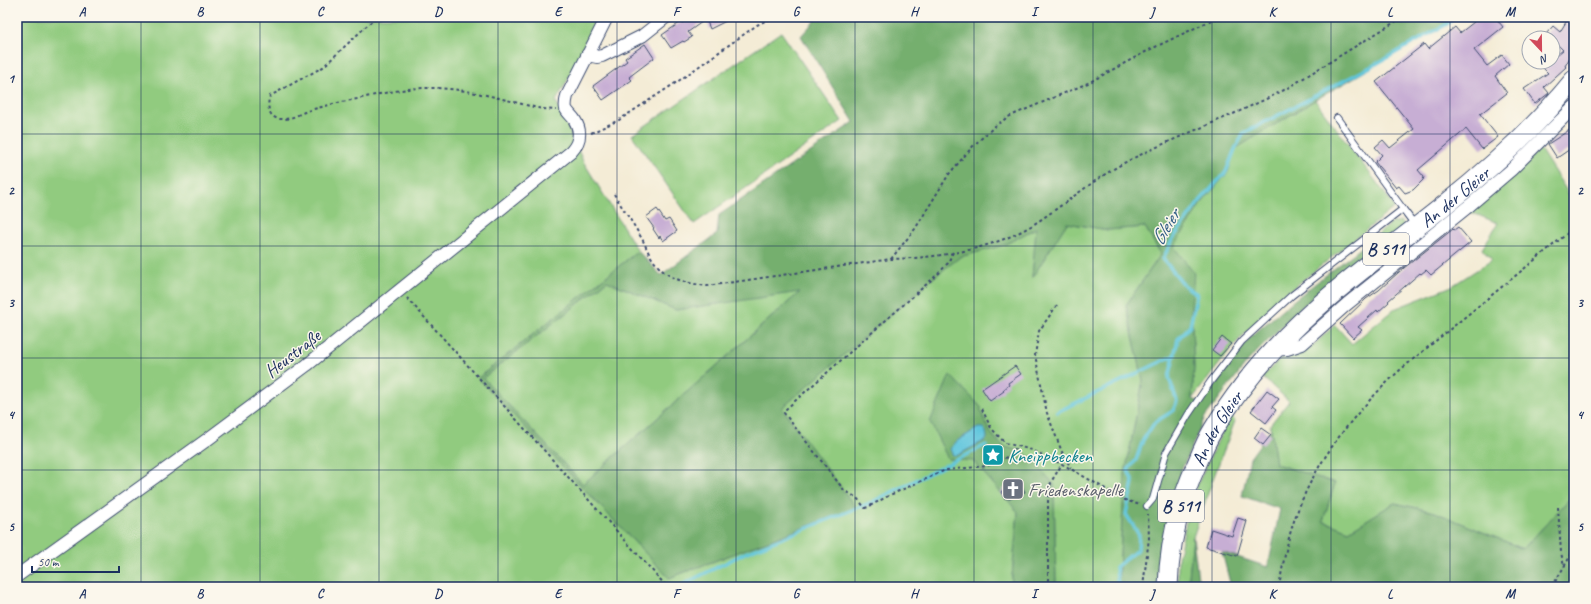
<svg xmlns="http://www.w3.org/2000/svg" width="1591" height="604" font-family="Caveat,sans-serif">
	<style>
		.green { fill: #91cb7f; stroke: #567d6e }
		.forest { fill: #74af6e; stroke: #486f66; fill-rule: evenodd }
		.water { fill: #60c6dd; stroke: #3e7a9e }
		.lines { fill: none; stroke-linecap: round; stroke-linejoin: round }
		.stream { stroke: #60c6dd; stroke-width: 3.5 }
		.building { fill: #c7aed4 }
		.service-casing { stroke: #3c4b70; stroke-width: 8 }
		.minor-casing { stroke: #3c4b70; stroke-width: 14 }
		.primary-casing { stroke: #3c4b70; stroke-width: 21 }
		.path { stroke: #3c4b70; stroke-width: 2; stroke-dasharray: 3 3; stroke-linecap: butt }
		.service { stroke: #fff; stroke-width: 6 }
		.minor { stroke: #fff; stroke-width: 12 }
		.primary { stroke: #fff; stroke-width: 19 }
		.grid { fill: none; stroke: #1b2f5e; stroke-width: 1; stroke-opacity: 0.55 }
		.labels { text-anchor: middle; stroke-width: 3; stroke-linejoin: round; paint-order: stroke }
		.shield { fill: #fbf7ec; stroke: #5e6b89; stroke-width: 1 }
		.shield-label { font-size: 18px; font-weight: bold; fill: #1b2f5e }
		.street-label { font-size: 19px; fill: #1b2f5e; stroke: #fbf7ec }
		.culture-label { font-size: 19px; fill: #0d838f; stroke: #fbf7ec; text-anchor: start }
		.worship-label { font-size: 19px; fill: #5b616d; stroke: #fbf7ec; text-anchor: start }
		.water-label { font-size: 20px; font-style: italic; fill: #305c84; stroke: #fbf7ec }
		.neatline { fill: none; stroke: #1b2f5e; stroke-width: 1.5 }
		.grid-label { font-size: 13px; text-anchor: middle; font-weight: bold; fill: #1b2f5e }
	</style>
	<rect width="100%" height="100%" fill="#fbf7ec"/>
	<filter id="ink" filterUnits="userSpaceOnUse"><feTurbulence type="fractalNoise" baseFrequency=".025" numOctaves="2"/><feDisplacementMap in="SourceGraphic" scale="8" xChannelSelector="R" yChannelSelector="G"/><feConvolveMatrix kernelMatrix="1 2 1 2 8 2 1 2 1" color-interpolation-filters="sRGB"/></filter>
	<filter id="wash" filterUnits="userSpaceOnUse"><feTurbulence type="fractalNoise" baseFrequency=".012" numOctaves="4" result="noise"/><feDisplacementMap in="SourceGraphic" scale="16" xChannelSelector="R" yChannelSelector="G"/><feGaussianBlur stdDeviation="0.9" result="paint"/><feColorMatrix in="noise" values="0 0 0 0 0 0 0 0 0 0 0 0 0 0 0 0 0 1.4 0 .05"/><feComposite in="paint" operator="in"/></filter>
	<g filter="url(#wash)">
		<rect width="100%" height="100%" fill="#f4ecd6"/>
		<g class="green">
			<path d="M17 17H602L556 101 583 161 638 251 478 378 669 578 856 508 782 408 938 274 960 257 1004 245 1037 227 1032 277 1067 223 1108 230 1145 227 1161 254 1126 305 1143 380 1125 474 1118 587H1056L1054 484 1031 459 1021 451 1005 447 990 433 981 412 973 461 1018 512 1011 587H17Z"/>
			<path d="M781 32 842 121 694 224 632 135Z"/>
			<path d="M1315 100 1395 207 1278 300 1234 345 1192 399 1194 367 1191 308 1174 247 1200 205 1228 172 1235 149Z"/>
			<path d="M1540 149 1574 202V494L1523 549 1435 512 1395 503 1349 531 1323 521 1335 483 1276 464 1270 425 1289 401 1262 377 1281 358 1309 349 1335 325 1352 344 1394 309 1452 286 1492 260 1482 249 1498 223 1470 212Z"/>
			<path d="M1400 221 1405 226 1373 250 1367 243 1392 223Z"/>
			<path d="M607 281 676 310 801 291 583 484 483 378Z"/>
			<path d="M1230 415 1235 421 1213 479 1193 537 1188 587H1178V558L1192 496Z"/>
		</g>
		<g class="forest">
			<path d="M818 17H1456L1447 24 1315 100 1235 149 1228 172 1200 205 1174 247 1194 273 1191 308 1194 367 1192 399 1201 402 1249 338 1294 300 1367 243 1373 250 1298 310 1248 361 1205 417 1181 471 1160 555 1159 587H1118L1125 474 1143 380 1126 305 1161 254 1145 227 1108 230 1067 223 1032 278 1036 228 1004 245 960 257 938 274 782 408 856 508 669 578 478 378 638 251 661 275 717 234 719 215 854 122 801 36ZM607 281 676 310 800 292 583 484 483 378Z"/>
			<path d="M950 375 981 407C981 420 994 442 1006 447 1011 449 1017 449 1021 451 1032 456 1045 475 1054 484L1056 587H1011L1018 512 973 461 948 459 930 422ZM978 428 986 440 956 456 957 441Z"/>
			<path d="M1271 429 1276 464 1335 483 1323 521 1349 531 1394 503 1435 512 1523 549 1574 494V565L1571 570 1574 569V587H1231L1222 552 1268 567 1280 509 1242 496 1250 458Z"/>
			<path d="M1193 537 1199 587H1188Z"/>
		</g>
		<path class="water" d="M978 428H983L986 432 987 438 986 440 956 456 953 455 950 449 957 441Z"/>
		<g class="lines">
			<g class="stream">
				<path d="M1057 412 1175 355"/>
				<path d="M684 584 745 553 872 502 986 445"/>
				<path d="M1118 587 1116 567 1138 549 1139 535 1126 514 1133 482 1128 470 1136 460 1143 440 1155 422 1173 411 1177 401 1169 378 1178 339 1190 326 1197 294 1185 286 1163 259 1172 240 1200 201 1226 172 1235 149 1244 133 1374 65 1447 24 1455 17"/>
			</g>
		</g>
		<g id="blocks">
			<g class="building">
				<path d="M691 17H734L710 29 706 19 688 32 692 37 684 42 683 41 671 48 662 35 681 22 682 23Z"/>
				<path d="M1470 17H1495L1503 27 1474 50 1487 66 1502 55 1509 64 1495 76 1507 93 1480 114 1498 137 1482 149 1466 129 1418 170 1424 177 1423 180 1413 190 1405 193 1399 186 1396 188 1375 162 1382 155 1375 147 1383 140 1390 148 1414 129 1376 82 1424 44 1428 49 1455 27 1460 33 1474 22Z"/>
				<path d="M1569 17H1574V50L1565 66 1566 67 1544 87 1549 93 1535 104 1524 89 1548 73 1542 67 1548 62H1553V58L1563 50 1553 40V38H1550L1546 34 1553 26 1560 32Z"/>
				<path d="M645 44 654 58 629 77 632 80 603 100 593 86 627 61 625 58Z"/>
				<path d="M1574 127V143L1569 146 1570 149 1557 158 1548 144Z"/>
				<path d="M657 209 665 221 669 219 677 231 663 241 660 236 659 238 653 229 654 228 646 217Z"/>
				<path d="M1458 227 1471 242 1431 275 1426 270 1421 274 1420 273 1388 301 1389 302 1378 312 1377 310 1358 327 1362 330 1353 338 1340 324 1366 299 1379 290 1399 272 1453 229 1454 230Z"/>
				<path d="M1222 337 1231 344 1220 356 1212 350Z"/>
				<path d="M1015 366 1021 374 1008 383 1009 385 1003 390 1004 391 990 401 982 389Z"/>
				<path d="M1267 390 1279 399 1272 407 1276 410 1266 423 1251 411Z"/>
				<path d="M1261 428 1271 435 1263 445 1254 438Z"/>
				<path d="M1019 480 1025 492 1010 499 1004 498 1001 492 1005 487Z"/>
				<path d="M1238 518 1247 521 1237 556 1206 547 1211 529 1232 536Z"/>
			</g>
		</g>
	</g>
	<g filter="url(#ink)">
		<use href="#blocks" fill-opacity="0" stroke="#3c4b70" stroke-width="1"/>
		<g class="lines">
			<g class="service-casing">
				<g id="service">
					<path d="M1337 118 1403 209"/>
					<path d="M1147 506 1153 499 1166 453 1188 415 1211 381 1242 341 1291 296 1403 209 1415 225"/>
				</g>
			</g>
			<g class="minor-casing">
				<g id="minor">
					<path d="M587 55 597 57 602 56 642 36 666 17"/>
					<path d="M1272 350 1287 349 1302 344 1347 304 1470 205 1511 170 1574 107"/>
					<path d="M17 576 208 439 307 365 571 152C580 142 582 131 574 119 572 116 568 113 566 109 565 105 566 100 567 96L607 17"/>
				</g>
			</g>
			<g class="primary-casing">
				<g id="primary">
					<path id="s1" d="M1168 587C1169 546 1179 504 1196 466 1201 454 1206 441 1213 430 1272 331 1358 274 1446 204 1492 167 1537 126 1574 80"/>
				</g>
			</g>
			<g class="path">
				<path d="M376 17 323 67 270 96C266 106 269 119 281 119 290 120 299 114 307 111 324 106 340 102 357 99 380 94 403 88 426 88 465 87 505 100 542 109L556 110"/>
				<path d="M591 133 619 120 677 82 757 25 773 17"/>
				<path d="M614 194C623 209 633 223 642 239 645 244 647 250 650 255 663 278 683 283 707 286L891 259C938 258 990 250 1031 226 1063 206 1091 181 1124 163 1176 136 1232 117 1284 90 1298 82 1311 73 1325 65 1351 49 1377 33 1403 17"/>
				<path d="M953 252 948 263 938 274 786 409 784 413 844 490 857 498 865 508 868 507 890 495 946 470 987 466 1007 457 1017 447"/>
				<path d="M891 259 915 229 949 174 974 145 995 126 1008 117 1088 83 1149 50 1218 17"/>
				<path d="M407 298 667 587"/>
				<path d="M1057 305 1039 331 1035 355 1047 413 1062 452 1071 468"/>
				<path d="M982 409 991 428 1005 443 1032 450 1062 464 1125 500 1140 505"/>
				<path d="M1558 507 1561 552 1564 567"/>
				<path d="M1048 587V501L1051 482 1062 464"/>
				<path d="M1143 587 1149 538 1148 514"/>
				<path d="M1279 587C1283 564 1287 541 1295 518 1316 459 1355 412 1400 370L1574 228"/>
				<path d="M1552 587 1574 550"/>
			</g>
			<use href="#service" class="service"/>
			<use href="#minor" class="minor"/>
			<use href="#primary" class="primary"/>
		</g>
	</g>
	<path class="grid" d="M141 17V587M260 17V587M379 17V587M498 17V587M617 17V587M736 17V587M855 17V587M974 17V587M1093 17V587M1212 17V587M1331 17V587M1450 17V587M17 134H1574M17 246H1574M17 358H1574M17 470H1574"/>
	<defs>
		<g id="sight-square" transform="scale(1.15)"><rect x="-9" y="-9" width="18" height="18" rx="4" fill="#0f9aa8" stroke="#fbf7ec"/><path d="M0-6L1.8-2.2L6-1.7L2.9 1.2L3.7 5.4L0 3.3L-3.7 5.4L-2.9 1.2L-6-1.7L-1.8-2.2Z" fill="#fff"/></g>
		<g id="church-square" transform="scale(1.15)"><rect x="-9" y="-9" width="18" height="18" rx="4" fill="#6b7280" stroke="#fbf7ec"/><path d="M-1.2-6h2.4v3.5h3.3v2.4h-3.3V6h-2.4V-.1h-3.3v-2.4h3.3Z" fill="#fff"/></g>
	</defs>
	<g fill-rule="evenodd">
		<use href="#sight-square" x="993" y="455"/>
		<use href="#church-square" x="1013" y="489"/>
	</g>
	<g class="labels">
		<g class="shield">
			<rect x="1363" y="233" width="46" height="32" rx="3"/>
			<rect x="1158" y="490" width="46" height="32" rx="3"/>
		</g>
		<g class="shield-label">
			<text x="1386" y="255">B 511</text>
			<text x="1181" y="512">B 511</text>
		</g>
		<g class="street-label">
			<text dy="7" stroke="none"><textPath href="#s1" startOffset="503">An der Gleier</textPath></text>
			<text transform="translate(292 353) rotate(-38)" y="7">Heustraße</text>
			<text dy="7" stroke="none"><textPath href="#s1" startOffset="168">An der Gleier</textPath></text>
		</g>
		<g class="culture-label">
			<text x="1008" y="462">Kneippbecken</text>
		</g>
		<g class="worship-label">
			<text x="1028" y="496">Friedenskapelle</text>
		</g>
		<g class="water-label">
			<text transform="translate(1165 227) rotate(-59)" y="7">Gleier</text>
		</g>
	</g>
	<rect width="1591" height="604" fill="none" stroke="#fbf7ec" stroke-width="44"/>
	<g transform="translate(1541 50) rotate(158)"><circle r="19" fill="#fbf7ec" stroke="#a1a7b3"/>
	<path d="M0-3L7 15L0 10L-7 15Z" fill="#d1495b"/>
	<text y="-6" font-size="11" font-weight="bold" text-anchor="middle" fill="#1b2f5e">N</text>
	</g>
	<path d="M32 566v6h87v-6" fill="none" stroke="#1b2f5e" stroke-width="2"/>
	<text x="38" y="566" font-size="12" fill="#1b2f5e" stroke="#fbf7ec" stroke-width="3" paint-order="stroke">50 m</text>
	<rect x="22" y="22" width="1547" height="560" class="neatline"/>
	<g class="grid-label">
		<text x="82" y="16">A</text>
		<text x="200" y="16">B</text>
		<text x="320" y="16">C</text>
		<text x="438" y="16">D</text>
		<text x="558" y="16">E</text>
		<text x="676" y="16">F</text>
		<text x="796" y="16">G</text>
		<text x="914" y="16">H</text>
		<text x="1034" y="16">I</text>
		<text x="1152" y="16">J</text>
		<text x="1272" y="16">K</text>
		<text x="1390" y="16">L</text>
		<text x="1510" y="16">M</text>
		<text x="11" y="83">1</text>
		<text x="1580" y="83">1</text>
		<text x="11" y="195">2</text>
		<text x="1580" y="195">2</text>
		<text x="11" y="307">3</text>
		<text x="1580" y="307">3</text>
		<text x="11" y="419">4</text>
		<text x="1580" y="419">4</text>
		<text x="11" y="531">5</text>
		<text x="1580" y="531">5</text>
		<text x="82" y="598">A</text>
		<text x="200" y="598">B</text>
		<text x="320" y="598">C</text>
		<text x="438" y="598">D</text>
		<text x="558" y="598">E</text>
		<text x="676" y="598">F</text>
		<text x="796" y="598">G</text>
		<text x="914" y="598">H</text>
		<text x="1034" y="598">I</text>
		<text x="1152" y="598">J</text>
		<text x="1272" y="598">K</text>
		<text x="1390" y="598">L</text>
		<text x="1510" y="598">M</text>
	</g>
</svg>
